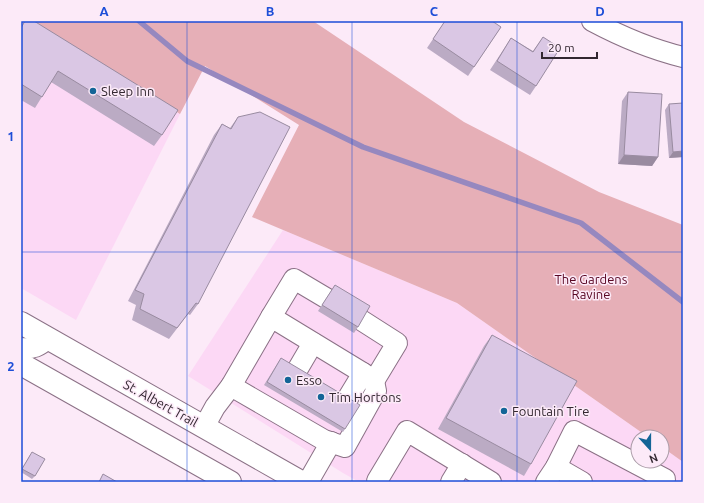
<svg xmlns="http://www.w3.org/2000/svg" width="704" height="503" font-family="Ubuntu,sans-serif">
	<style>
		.built { fill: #fcd8f5 }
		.green { fill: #e6afb7 }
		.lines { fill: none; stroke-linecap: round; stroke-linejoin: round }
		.stream { stroke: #9688bf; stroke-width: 5.5 }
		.minor-casing { stroke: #8b7186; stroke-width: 22 }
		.major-casing { stroke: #8b7186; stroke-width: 24 }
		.minor { stroke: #fff; stroke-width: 20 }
		.major { stroke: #fff; stroke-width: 22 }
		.wall { fill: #bbabc4 }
		.shaded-wall { fill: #998ba0 }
		.building { fill: #dac7e4; stroke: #998ba0 }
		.grid { fill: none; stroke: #1d4ed8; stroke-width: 1; stroke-opacity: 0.55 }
		.poi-dot { fill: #136597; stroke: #fceaf8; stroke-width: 1.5 }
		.labels { text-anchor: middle; stroke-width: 3; stroke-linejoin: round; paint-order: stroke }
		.poi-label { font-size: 13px; fill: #322730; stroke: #fceaf8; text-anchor: start }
		.park-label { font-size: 13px; fill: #590723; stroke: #fceaf8 }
		.street-label { font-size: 13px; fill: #322730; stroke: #fceaf8 }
		.neatline { fill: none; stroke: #1d4ed8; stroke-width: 1.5 }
		.grid-label { font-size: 13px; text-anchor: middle; font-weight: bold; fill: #1d4ed8 }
	</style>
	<rect width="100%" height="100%" fill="#fceaf8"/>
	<g class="built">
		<path d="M21 21H34L180 114 76 320 21 288Z"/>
		<path d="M283 230 457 303 648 437H638V461H662V447L683 462V482H359L343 473 188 376Z"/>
	</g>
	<path class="green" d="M34 21H313L464 122 599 192 683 225V462L662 447V437H648L457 303 252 217 299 125 205 66 180 114Z"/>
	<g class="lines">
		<path class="stream" d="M139 21 187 61 363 147 581 223 683 302"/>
		<g class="minor-casing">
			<g id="minor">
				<path d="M592 21C622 37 650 49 683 57"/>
				<path d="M271 317 294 279 326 298"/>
				<path d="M361 320 397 343 374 381"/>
				<path d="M21 348C33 349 39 347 48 338"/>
				<path d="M296 372 313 343"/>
				<path d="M231 386 324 440 345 447 376 391 374 381 363 373"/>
				<path d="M204 427 215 407 231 386 271 317 363 373 346 401"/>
				<path d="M556 467 582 482"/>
				<path d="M377 481 407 431 491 482"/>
				<path d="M308 482 331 442"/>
				<path d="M451 482 462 464"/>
				<path d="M546 482 556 467 574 431 665 479 663 482"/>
			</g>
		</g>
		<g class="major-casing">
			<g id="major">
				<path d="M21 323 301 482"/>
				<path d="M21 364 230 482"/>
			</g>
		</g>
		<use href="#minor" class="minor"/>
		<use href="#major" class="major"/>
	</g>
	<g class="wall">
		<path d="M25 21 162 135 154 146 51 82 35 108 21 100V26Z"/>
		<path d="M445 21 501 27 468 76 427 48Z"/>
		<path d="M543 37 536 86 530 95 490 70 511 38 533 51Z"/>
		<path d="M628 92 658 157 652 166 618 164 622 101Z"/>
		<path d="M669 104 683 157 669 158 665 110Z"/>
		<path d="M238 117 198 304 190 315 188 314 169 339 132 320 136 305 128 301 214 135 222 124 230 128Z"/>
		<path d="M335 285 358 327 354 333 318 311Z"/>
		<path d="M492 335 531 464 524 476 438 429 484 346Z"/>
		<path d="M279 361 345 429 343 432 264 385Z"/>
		<path d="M30 455 35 476 32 479 21 472V470Z"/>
	</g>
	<g class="shaded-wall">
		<path d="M683 151V157L669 158 673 152Z"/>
		<path d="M624 155 658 157 652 166 618 164Z"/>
	</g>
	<g class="building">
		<path d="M25 21H34L178 110 162 135 58 71 42 97 21 84V28Z"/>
		<path d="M445 21H492L501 27 474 67 433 39Z"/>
		<path d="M543 37 560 48 536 86 497 61 511 38 533 52Z"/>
		<path d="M628 92 662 94 658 157 624 155Z"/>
		<path d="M683 103V151L673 152 669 104Z"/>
		<path d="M260 112 290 127 198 304 196 303 177 328 140 309 144 294 135 290 222 124 231 129 238 117Z"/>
		<path d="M335 285 370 306 358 327 322 305Z"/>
		<path d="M492 335 577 381 531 464 446 418Z"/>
		<path d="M281 358 360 405 345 429 267 382Z"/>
		<path d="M32 452 45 459 35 476 22 469Z"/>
		<path d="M103 474 117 482H99Z"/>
	</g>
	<path class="grid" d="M187 21V482M352 21V482M517 21V482M21 252H683"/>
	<g class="poi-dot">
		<circle cx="93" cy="91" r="4"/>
		<circle cx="288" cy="380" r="4"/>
		<circle cx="321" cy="397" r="4"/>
		<circle cx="504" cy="411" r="4"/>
	</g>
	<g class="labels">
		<g class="poi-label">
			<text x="101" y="96">Sleep Inn</text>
			<text x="296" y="385">Esso</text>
			<text x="329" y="402">Tim Hortons</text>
			<text x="512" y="416">Fountain Tire</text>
		</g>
		<g class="park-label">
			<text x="591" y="284">The Gardens<tspan x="591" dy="15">Ravine</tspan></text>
		</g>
		<g class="street-label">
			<text transform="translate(161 403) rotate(29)" y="5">St. Albert Trail</text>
		</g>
	</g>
	<rect width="704" height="503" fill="none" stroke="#fceaf8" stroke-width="44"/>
	<g transform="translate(650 449) rotate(159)"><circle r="19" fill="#fceaf8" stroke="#ab9ca8"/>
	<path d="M0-3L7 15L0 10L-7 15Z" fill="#136597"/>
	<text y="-6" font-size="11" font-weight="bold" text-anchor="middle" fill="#322730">N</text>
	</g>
	<path d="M542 52v6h55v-6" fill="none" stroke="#322730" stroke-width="2"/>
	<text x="548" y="52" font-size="12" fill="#322730" stroke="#fceaf8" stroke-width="3" paint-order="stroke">20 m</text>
	<rect x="22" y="22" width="660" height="459" class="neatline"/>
	<g class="grid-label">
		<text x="104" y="16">A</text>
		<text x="270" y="16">B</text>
		<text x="434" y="16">C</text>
		<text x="600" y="16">D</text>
		<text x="11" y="141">1</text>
		<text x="11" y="371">2</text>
	</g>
</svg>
